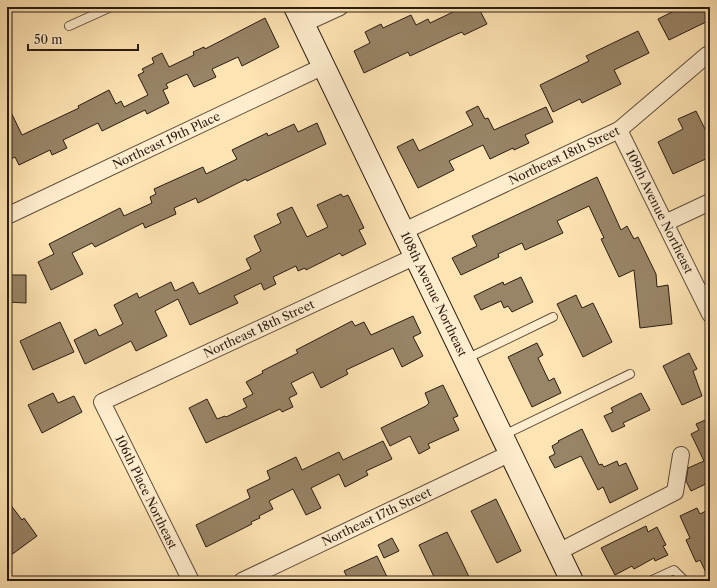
<svg xmlns="http://www.w3.org/2000/svg" width="717" height="588" font-family="'Libre Caslon Text',serif">
	<style>
		.building { fill: #988466; stroke: #291c12 }
		.lines { fill: none; stroke-linecap: round; stroke-linejoin: round }
		.lane-casing { stroke: #5e4e3a; stroke-width: 10 }
		.street-casing { stroke: #5e4e3a; stroke-width: 18 }
		.secondary-casing { stroke: #291c12; stroke-width: 24 }
		.lane { stroke: #ffedce; stroke-width: 8 }
		.street { stroke: #ffedce; stroke-width: 16 }
		.secondary { stroke: #ffedce; stroke-width: 22 }
		.labels { text-anchor: middle; stroke-width: 3; stroke-linejoin: round; paint-order: stroke }
		.street-label { font-size: 12px; fill: #291c12; stroke: #ffedce }
	</style>
	<rect width="100%" height="100%" fill="#ffe4b3"/>
	<filter id="stains"><feTurbulence type="fractalNoise" baseFrequency=".005" numOctaves="4"/><feColorMatrix values="0 0 0 0 .2 0 0 0 0 .09 0 0 0 0 .02 0 0 0 .5 -.17"/></filter>
	<radialGradient id="worn" r=".72"><stop offset=".6" stop-color="#630" stop-opacity="0"/><stop offset="1" stop-color="#630" stop-opacity=".3"/></radialGradient>
	<g class="building">
		<path d="M451 7H478L487 24 464 35 462 32 455 35 410 56 408 52 364 73 354 51 370 43 365 32 381 24 383 28 411 15 416 25 428 19 430 23 453 12Z"/>
		<path d="M682 7H703L710 20 669 40 658 19Z"/>
		<path d="M265 18 279 47 242 66 238 57 212 69 216 77 194 87 187 74 166 84 168 88 163 90 169 103 147 114 145 110 102 131 98 123 63 140 67 148 52 155 50 150 19 165 15 157 7 161V104L22 135 79 108 78 106 109 90 116 104 121 101 124 107 148 95 138 75 144 72 142 69 154 63 152 58 162 53 169 67 194 55 193 52 204 47 205 49Z"/>
		<path d="M638 31 649 53 614 70 621 84 582 103 580 99 553 112 540 85 589 61 586 56Z"/>
		<path d="M478 106 485 119 488 118 494 130 546 107 553 122 525 135 529 143 514 150 513 148 490 159 483 145 449 161 454 170 418 188 397 147 413 139 419 151 473 125 466 112Z"/>
		<path d="M696 111 710 139V157L673 174 658 142 683 129 678 119Z"/>
		<path d="M317 123 326 144 247 181 246 179 198 203 196 198 174 208 176 214 145 228 143 223 95 247 92 243 72 253 83 274 51 290 38 262 54 254 49 244 120 208 124 216 152 203 150 197 156 194 154 189 203 167 206 174 237 159 232 150 267 133 268 136 294 124 298 132Z"/>
		<path d="M597 177 621 230 627 226 634 239 638 237 656 274 657 287 668 285 672 324 640 328 634 270 619 277 601 239 604 238 589 206 557 221 563 233 525 250 522 243 498 254 499 257 461 275 452 258 477 246 472 236Z"/>
		<path d="M341 194 343 197 348 195 364 228 359 230 366 244 342 256 340 253 306 270 305 268 298 271 296 266 273 277 276 284 264 290 261 283 234 296 238 303 190 325 178 299 155 311 167 336 136 351 131 341 85 364 74 340 96 329 99 336 123 324 114 305 137 293 139 298 171 282 175 291 193 282 199 294 251 269 246 259 261 251 254 236 281 223 277 214 292 207 307 237 328 227 317 205Z"/>
		<path d="M7 275H26V303L7 302Z"/>
		<path d="M521 277 533 302 512 312 508 306 504 308 501 301 481 310 474 296 503 282 504 285Z"/>
		<path d="M576 295 582 308 593 303 612 342 583 357 557 304Z"/>
		<path d="M413 316 421 333 413 337 423 356 402 367 393 348 346 370 348 374 321 388 313 372 291 383 297 394 289 398 293 407 282 412 280 409 206 443 189 408 207 399 217 419 225 416 226 417 247 407 243 399 253 394 246 382 263 373 262 371 298 353 296 350 352 321 355 326 364 322 371 335Z"/>
		<path d="M60 322 74 352 33 370 20 341Z"/>
		<path d="M537 343 543 355 538 358 549 381 554 378 561 393 532 407 508 357Z"/>
		<path d="M689 353 697 369 693 371 702 396 682 405 663 366Z"/>
		<path d="M443 385 458 416 453 418 459 430 428 444 430 448 419 454 410 436 390 446 381 428 426 406 429 403 425 393Z"/>
		<path d="M53 393 58 403 74 396 82 412 42 433 28 405Z"/>
		<path d="M641 393 650 410 623 423 625 426 612 432 604 416 613 412 611 408Z"/>
		<path d="M710 418V482L691 491 686 481 688 468 704 461 691 434 699 430 696 424Z"/>
		<path d="M582 429 599 465 602 464 604 467 617 461 619 466 626 463 638 489 610 503 603 487 598 490 581 456 555 468 549 457 555 454 552 446 559 442 558 441Z"/>
		<path d="M383 441 392 459 366 471 368 475 345 487 339 474 311 488 321 508 306 515 293 489 269 501 273 509 259 516 260 518 251 522 252 524 206 547 196 525 250 498 247 490 270 479 267 471 296 457 302 470 339 452 343 460Z"/>
		<path d="M496 499 521 551 497 563 471 511Z"/>
		<path d="M7 500 22 520 24 518 37 536 7 558Z"/>
		<path d="M697 508 700 514 710 509V581L700 560 696 562 686 540 690 538 680 516Z"/>
		<path d="M646 526 648 532 657 527 666 545 663 546 668 555 655 561 654 558 634 569 632 566 615 575 601 548Z"/>
		<path d="M447 532 461 560 471 581H436L419 545Z"/>
		<path d="M392 538 399 551 384 558 378 545Z"/>
		<path d="M377 556 389 581H349L344 571Z"/>
	</g>
	<g class="lines">
		<g class="lane-casing">
			<g id="lane">
				<path d="M69 26 111 7"/>
				<path d="M466 359 553 317"/>
				<path d="M504 435 630 374"/>
				<path d="M650 581 674 570 685 581"/>
			</g>
		</g>
		<g class="street-casing">
			<g id="street">
				<path d="M303 24 340 7"/>
				<path id="s1" d="M619 130 710 314"/>
				<path id="s2" d="M9 215 324 66"/>
				<path d="M665 223 710 202"/>
				<path id="s3" d="M404 231 619 130 707 55"/>
				<path d="M558 552 675 492 681 455"/>
				<path id="s4" d="M191 581 102 402 416 256"/>
				<path id="s5" d="M242 581 511 453"/>
			</g>
		</g>
		<g class="secondary-casing">
			<g id="secondary">
				<path id="s6" d="M295 7 572 581"/>
			</g>
		</g>
		<use href="#lane" class="lane"/>
		<use href="#street" class="street"/>
		<use href="#secondary" class="secondary"/>
	</g>
	<g class="labels">
		<g class="street-label">
			<text dy="4" stroke="none"><textPath href="#s2" startOffset="174">Northeast 19th Place</textPath></text>
			<text dy="4" stroke="none"><textPath href="#s3" startOffset="177">Northeast 18th Street</textPath></text>
			<text dy="4" stroke="none"><textPath href="#s1" startOffset="91">109th Avenue Northeast</textPath></text>
			<text dy="4" stroke="none"><textPath href="#s6" startOffset="319">108th Avenue Northeast</textPath></text>
			<text dy="4" stroke="none"><textPath href="#s4" startOffset="373">Northeast 18th Street</textPath></text>
			<text transform="translate(146 492) rotate(64)" y="4">106th Place Northeast</text>
			<text dy="4" stroke="none"><textPath href="#s5" startOffset="149">Northeast 17th Street</textPath></text>
		</g>
	</g>
	<rect width="717" height="588" fill="none" stroke="#ffe4b3" stroke-width="24"/>
	<rect x="8" y="8" width="701" height="572" fill="none" stroke="#291c12" stroke-width="2"/>
	<rect x="12" y="12" width="693" height="564" fill="none" stroke="#291c12"/>
	<path d="M28 44v6h110v-6" fill="none" stroke="#291c12" stroke-width="2"/>
	<text x="34" y="44" font-size="12" fill="#291c12" stroke="#ffedce" stroke-width="3" paint-order="stroke">50 m</text>
	<rect width="100%" height="100%" filter="url(#stains)"/>
	<rect width="100%" height="100%" fill="url(#worn)"/>
</svg>
